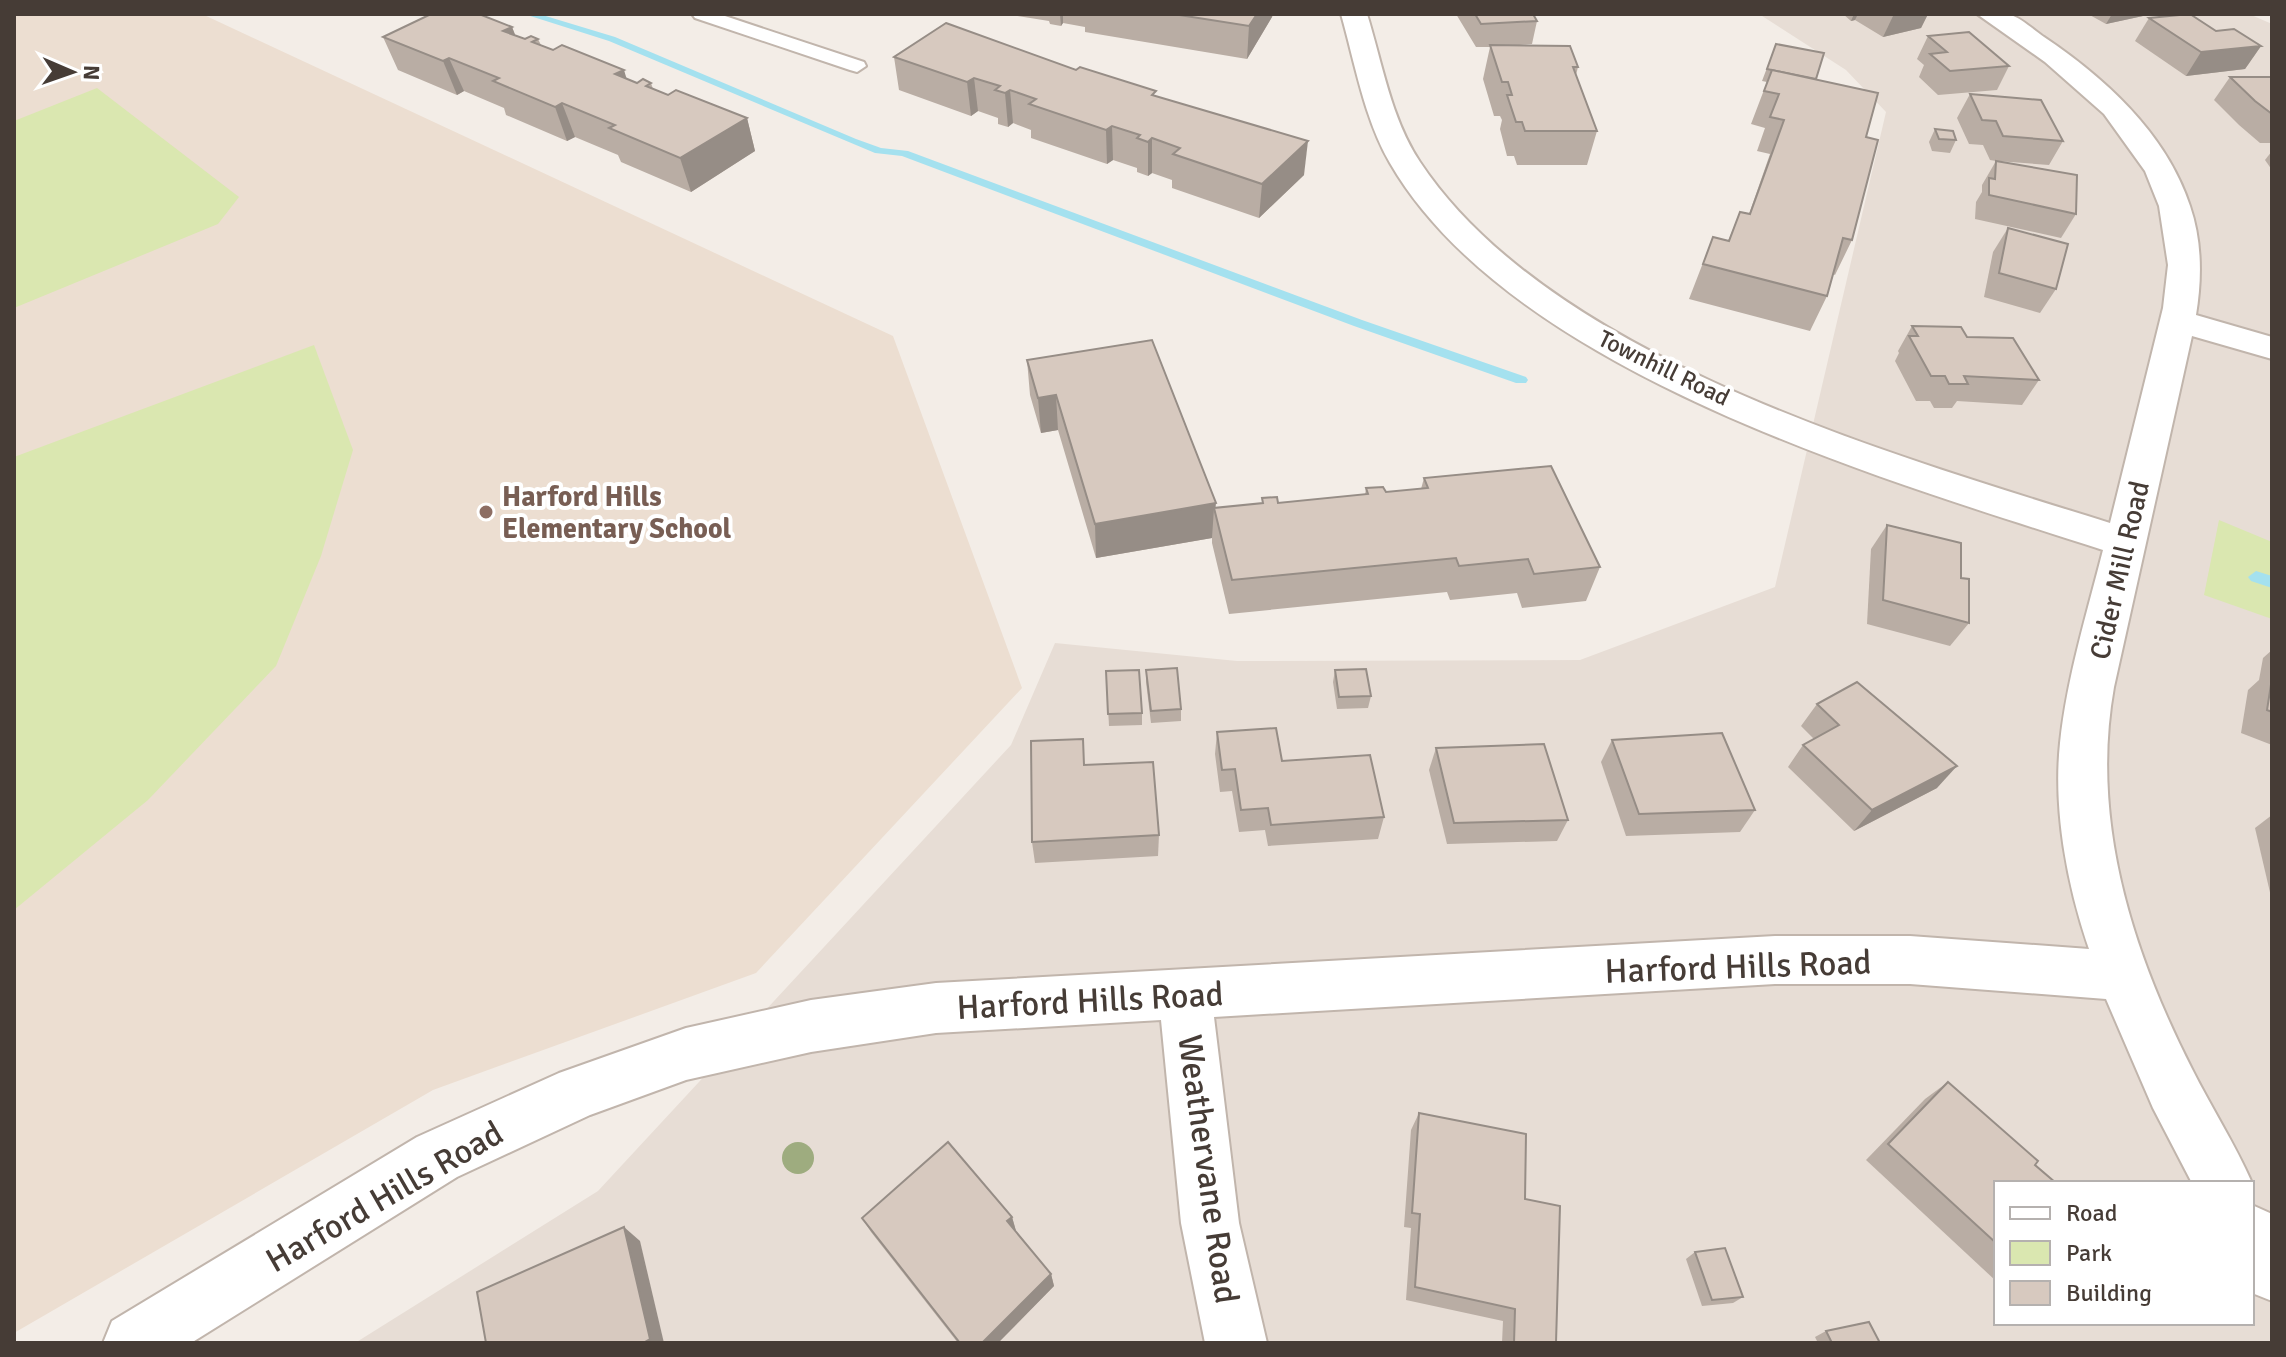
<svg xmlns="http://www.w3.org/2000/svg" width="2286" height="1357" font-family="Signika,sans-serif">
	<style>
		.residential { fill: #e7ddd5; fill-rule: evenodd }
		.education { fill: #ecded1 }
		.green { fill: #dae7b0 }
		.lines { fill: none; stroke-linecap: round; stroke-linejoin: round }
		.stream { fill: #a4e1ef; fill-rule: evenodd }
		.lane-casing { stroke: #c1b5ac; stroke-width: 4 }
		.street-casing { stroke: #c1b5ac; stroke-width: 4 }
		.lane { fill: #fff; fill-rule: evenodd }
		.street { fill: #fff; fill-rule: evenodd }
		.tree { fill: #9eac7f }
		.wall { fill: #b9ada4 }
		.shaded-wall { fill: #968d86 }
		.building { fill: #d7c9bf; stroke: #968d86; stroke-width: 2 }
		.education-dot { fill: #8d6e63; stroke: #fff; stroke-width: 3 }
		.labels { text-anchor: middle; stroke-width: 8; stroke-linejoin: round; paint-order: stroke }
		.far-street-label { font-size: 24px; fill: #463c36; stroke: #fff }
		.education-label { font-size: 28px; font-weight: bold; fill: #785e54; stroke: #fff; text-anchor: start }
		.street-label { font-size: 28px; fill: #463c36; stroke: #fff }
		.near-street-label { font-size: 34px; fill: #463c36; stroke: #fff }
	</style>
	<rect width="100%" height="100%" fill="#f3ede7"/>
	<path class="residential" d="M1759 14H2249L2272 24V1343H355L598 1191 1011 745 1055 643 1237 661 1580 660 1775 587 1886 112 1846 70ZM1996 1183H2252V1323H1996Z"/>
	<path class="education" d="M14 14H202L893 336 1022 688 756 973 433 1090 14 1333Z"/>
	<g class="green">
		<path d="M97 88 239 197 218 224 14 308V121Z"/>
		<path d="M314 345 353 450 321 556 276 666 148 800 14 910V457Z"/>
		<path d="M2219 520 2272 542V619L2204 595Z"/>
	</g>
	<g class="lines">
		<g class="stream">
			<path d="M524 14H539L615 37 856 139 881 148 908 151 1362 320 1526 377 1528 380 1526 383H1516L1354 326 902 156 875 153 609 41Z"/>
			<path d="M2256 571 2272 576V588L2251 581 2248 577Z"/>
		</g>
		<g class="lane-casing">
			<path id="lane" d="M692 14H719L864 62 866 66 857 72 850 70 695 18Z"/>
		</g>
		<g class="street-casing">
			<g id="street">
				<path d="M1341 14H1367C1382 62 1391 119 1420 162 1551 359 1893 455 2110 523L2163 308 2168 265 2159 206 2145 171 2104 114 2045 62 1977 14C1986 14 1999 12 2008 14 2020 17 2034 30 2044 37 2105 78 2166 133 2190 206 2202 241 2202 279 2196 315L2272 337V359L2192 336 2114 687C2090 820 2132 951 2192 1069 2211 1107 2235 1144 2252 1183H2192L2153 1108 2106 999 1910 984H1775L1214 1017 1239 1223 1267 1343H1205L1181 1223 1161 1020 936 1033 811 1052 686 1080 590 1115 457 1177 191 1343H103L112 1321 417 1137 559 1073 686 1028 811 1000 936 983 1775 936H1910L2089 949C2067 885 2053 810 2060 743 2067 677 2087 613 2103 550 1883 479 1511 372 1390 163 1364 118 1355 63 1341 14Z"/>
				<path d="M2252 1205 2272 1214V1301L2252 1293Z"/>
			</g>
		</g>
		<use href="#lane" class="lane"/>
		<use href="#street" class="street"/>
	</g>
	<circle class="tree" cx="798" cy="1158" r="16"/>
	<g class="wall">
		<path d="M1006 14H1273L1272 17 1247 59 1085 32V27L1063 23 1061 26 1050 24 1049 21Z"/>
		<path d="M1456 14H1533L1537 21 1532 44 1507 46 1578 67 1576 75 1597 131 1587 165H1517L1514 156H1507L1500 129 1502 120 1500 116H1494L1483 79 1490 47H1476Z"/>
		<path d="M1843 14H1928L1921 28 1883 37 1855 20 1851 21Z"/>
		<path d="M2088 14H2145L2143 16 2106 24Z"/>
		<path d="M2149 18 2261 46 2245 69 2186 76 2135 41Z"/>
		<path d="M512 27 515 35 525 39H538L541 45 637 83H651L653 89 668 95 747 118 755 151 691 192 621 162 618 155 575 137 567 141 506 115 504 108 464 91 457 95 398 70 383 37Z"/>
		<path d="M1928 36 2009 66 1997 90 1938 95 1919 77 1924 65 1917 59Z"/>
		<path d="M1776 44 1816 79 1866 137 1852 240 1835 275 1833 274 1827 296 1810 331 1689 299 1713 237 1728 241 1740 212 1749 214 1770 154 1757 151 1765 128 1751 124 1767 82 1762 81Z"/>
		<path d="M894 57 1076 70 1156 96 1304 175 1259 218 1172 188V180L1152 173 1148 176 1137 172V168L1113 160 1107 164 1031 138V130L1013 123 1008 127 998 124V118L978 111 971 116 899 90Z"/>
		<path d="M2230 77H2272V143H2260L2239 125 2214 100Z"/>
		<path d="M1970 94 2063 141 2049 165 1997 161 2076 214 2061 238 1975 219 1976 202 1982 192V185L1996 161 1990 160 1983 145 1969 144 1957 118Z"/>
		<path d="M1935 129 1956 140 1950 153 1932 151 1929 142Z"/>
		<path d="M2272 151V170L2265 160Z"/>
		<path d="M2008 228 2056 289 2040 313 1984 297 1993 252Z"/>
		<path d="M1912 326 1967 337 2039 380 2022 405 1957 401 1952 408H1934L1930 401H1916L1895 361 1899 353 1898 351Z"/>
		<path d="M1027 360 1215 508 1262 503V498L1278 503 1365 495 1366 488 1386 492 1421 489 1424 478 1600 567 1586 601 1522 608 1517 593 1450 600 1447 592 1229 614 1212 543V538L1096 558 1058 430 1041 433 1030 395Z"/>
		<path d="M1887 525 1961 578 1969 623 1950 646 1867 624 1871 549Z"/>
		<path d="M2272 650V745L2241 733 2248 690 2259 680 2263 658Z"/>
		<path d="M1146 670 1181 709V721L1151 723 1146 682Z"/>
		<path d="M1335 670 1371 696 1368 708 1337 709 1333 682Z"/>
		<path d="M1106 671 1142 713V725L1109 726Z"/>
		<path d="M1817 704 1937 788 1854 831 1788 767 1803 745 1814 739 1801 726Z"/>
		<path d="M1217 732 1282 761 1384 817 1378 839 1268 846 1265 830 1239 832 1232 791 1220 792 1215 754Z"/>
		<path d="M1612 740 1755 810 1740 832 1626 836 1601 762Z"/>
		<path d="M1436 748 1568 820 1557 841 1447 844 1429 770Z"/>
		<path d="M1084 765 1159 835 1158 856 1035 863 1032 842Z"/>
		<path d="M2272 815V901L2255 828Z"/>
		<path d="M1948 1082 1996 1183V1281L1866 1160 1925 1099Z"/>
		<path d="M1419 1113 1525 1199 1556 1343H1502L1503 1321 1406 1300 1411 1228 1404 1227 1411 1130Z"/>
		<path d="M1012 1217 1016 1231 1051 1274 1054 1286 998 1343H958L871 1232 862 1218Z"/>
		<path d="M1695 1252 1743 1297 1733 1303 1702 1306 1686 1259Z"/>
		<path d="M1826 1331 1880 1343H1818L1815 1337Z"/>
	</g>
	<g class="shaded-wall">
		<path d="M1060 14H1063V23L1061 26Z"/>
		<path d="M1257 14H1273L1272 17 1247 59 1249 26Z"/>
		<path d="M1854 14H1858L1855 20 1851 21Z"/>
		<path d="M1894 14H1928L1921 28 1883 37Z"/>
		<path d="M2112 14H2145L2143 16 2106 24Z"/>
		<path d="M512 27 525 60 503 31Z"/>
		<path d="M2261 46 2245 69 2186 76 2201 52Z"/>
		<path d="M449 58 464 91 457 95 443 61Z"/>
		<path d="M624 70 634 103 615 74Z"/>
		<path d="M974 78 978 111 971 116 967 82Z"/>
		<path d="M1010 90 1013 123 1008 127 1005 93Z"/>
		<path d="M562 103 575 137 567 141 555 107Z"/>
		<path d="M747 118 755 151 691 192 680 158Z"/>
		<path d="M1112 126 1113 160 1107 164 1106 130Z"/>
		<path d="M1152 138V173L1148 176V142Z"/>
		<path d="M1308 141 1304 175 1259 218 1262 184Z"/>
		<path d="M1056 395 1058 430 1041 433 1038 398Z"/>
		<path d="M1216 503 1215 513 1214 508 1212 538 1096 558 1095 524Z"/>
		<path d="M1957 766 1937 788 1854 831 1872 810Z"/>
		<path d="M1012 1217 1016 1231 1007 1221Z"/>
		<path d="M624 1227 640 1241 664 1343H643Z"/>
		<path d="M1051 1274 1054 1286 998 1343H982Z"/>
	</g>
	<g class="building">
		<path d="M431 14H479L512 27 503 31 525 39 531 36 538 39 532 42 553 50 562 45 624 70 615 74 637 83 643 79 651 83 646 86 668 95 676 90 747 118 680 158 609 128 615 125 562 103 555 107 493 81 499 78 449 58 443 61 383 37Z"/>
		<path d="M1173 14H1257L1249 26Z"/>
		<path d="M1475 14H1533L1537 21 1481 24Z"/>
		<path d="M2190 14 2216 31 2234 29 2261 46 2201 52 2149 18Z"/>
		<path d="M946 23 1076 70 1080 67 1156 91 1152 95 1308 141 1262 184 1173 154 1180 148 1152 138 1148 142 1137 138 1140 135 1112 126 1106 130 1029 104 1036 99 1010 90 1005 93 995 90 1000 86 974 78 967 82 894 57Z"/>
		<path d="M1969 32 2009 66 1950 71 1930 54 1947 52 1928 36Z"/>
		<path d="M1776 44 1824 53 1816 79 1767 69Z"/>
		<path d="M1490 45 1570 46 1578 67H1573L1597 131H1525L1522 122H1516L1507 95H1512L1508 82H1502Z"/>
		<path d="M1772 70 1878 93 1866 137 1878 140 1852 240 1843 238 1827 296 1703 264 1713 237 1729 241 1740 212 1750 214 1784 120 1770 117 1779 94 1764 91Z"/>
		<path d="M2230 77H2272V114L2255 101Z"/>
		<path d="M1970 94 2041 100 2063 141 2003 136 1996 121 1982 120Z"/>
		<path d="M1935 129 1953 131 1956 140 1939 139Z"/>
		<path d="M1996 161 2077 175 2076 214 1989 195V178L1995 179Z"/>
		<path d="M2008 228 2068 244 2056 289 1999 273Z"/>
		<path d="M1912 326 1961 327 1967 337 2013 338 2039 380 1964 376 1968 384H1949L1945 376H1931L1909 336H1918Z"/>
		<path d="M1152 340 1216 503 1095 524 1056 395 1038 398 1027 360Z"/>
		<path d="M1551 466 1600 567 1534 574 1528 559 1459 566 1456 558 1232 580 1214 508 1263 503 1262 498 1277 497 1278 503 1368 494 1366 488 1383 487 1386 492 1428 488 1424 478Z"/>
		<path d="M1887 525 1961 543V578L1969 579V623L1883 600Z"/>
		<path d="M1177 668 1181 709 1151 711 1146 670Z"/>
		<path d="M1366 669 1371 696 1339 697 1335 670Z"/>
		<path d="M1139 670 1142 713 1108 714 1106 671Z"/>
		<path d="M2272 678V712L2267 710Z"/>
		<path d="M1857 682 1957 766 1872 810 1803 745 1839 725 1817 704Z"/>
		<path d="M1276 728 1282 761 1370 755 1384 817 1271 825 1268 808 1241 810 1235 769 1222 770 1217 732Z"/>
		<path d="M1722 733 1755 810 1639 814 1612 740Z"/>
		<path d="M1083 739 1084 765 1153 762 1159 835 1032 842 1031 741Z"/>
		<path d="M1544 744 1568 820 1454 823 1436 748Z"/>
		<path d="M1948 1082 2038 1161 2035 1165 2056 1183H1996V1243L1888 1144Z"/>
		<path d="M1419 1113 1526 1134 1525 1199 1560 1206 1556 1343H1514L1515 1309 1415 1287 1420 1214 1412 1213Z"/>
		<path d="M948 1142 1012 1217 1007 1221 1051 1274 982 1343H960L862 1218Z"/>
		<path d="M624 1227 650 1339 643 1343H486L477 1292Z"/>
		<path d="M1725 1248 1743 1297 1712 1300 1695 1252Z"/>
		<path d="M1869 1322 1880 1343H1832L1826 1331Z"/>
	</g>
	<circle class="education-dot" cx="486" cy="512" r="8"/>
	<g class="labels">
		<g class="far-street-label">
			<text transform="translate(1664 368) rotate(26)" y="8">Townhill Road</text>
		</g>
		<g class="education-label">
			<text x="502" y="506">Harford Hills<tspan x="502" dy="32">Elementary School</tspan></text>
		</g>
		<g class="street-label">
			<text transform="translate(2119 570) rotate(-77)" y="10">Cider Mill Road</text>
		</g>
		<g class="near-street-label">
			<text transform="translate(1738 966) rotate(-2)" y="12">Harford Hills Road</text>
			<text transform="translate(1090 1000) rotate(-3)" y="12">Harford Hills Road</text>
			<text transform="translate(1209 1169) rotate(82)" y="12">Weathervane Road</text>
			<text transform="translate(384 1196) rotate(-30)" y="12">Harford Hills Road</text>
		</g>
	</g>
	<rect width="2286" height="1357" fill="none" stroke="#463c36" stroke-width="32"/>
	<rect x="1994" y="1181" width="260" height="144" fill="#ffffff" stroke="#b5b1af" stroke-width="2"/>
	<rect x="2010" y="1207" width="40" height="12" fill="#ffffff" stroke="#b5b1af" stroke-width="2"/>
	<text x="2066" y="1221" font-size="24" fill="#463c36">Road</text>
	<rect x="2010" y="1241" width="40" height="24" fill="#dae7b0" stroke="#b5b1af" stroke-width="2"/>
	<text x="2066" y="1261" font-size="24" fill="#463c36">Park</text>
	<rect x="2010" y="1281" width="40" height="24" fill="#d7c9bf" stroke="#b5b1af" stroke-width="2"/>
	<text x="2066" y="1301" font-size="24" fill="#463c36">Building</text>
	<g transform="translate(72 72) rotate(92)" stroke="#ffffff" stroke-width="6" paint-order="stroke">
	<path d="M0-6L14 30L0 20L-14 30Z" fill="#463c36"/>
	<text y="-12" font-size="22" font-weight="bold" text-anchor="middle" fill="#463c36">N</text>
	</g>
</svg>
